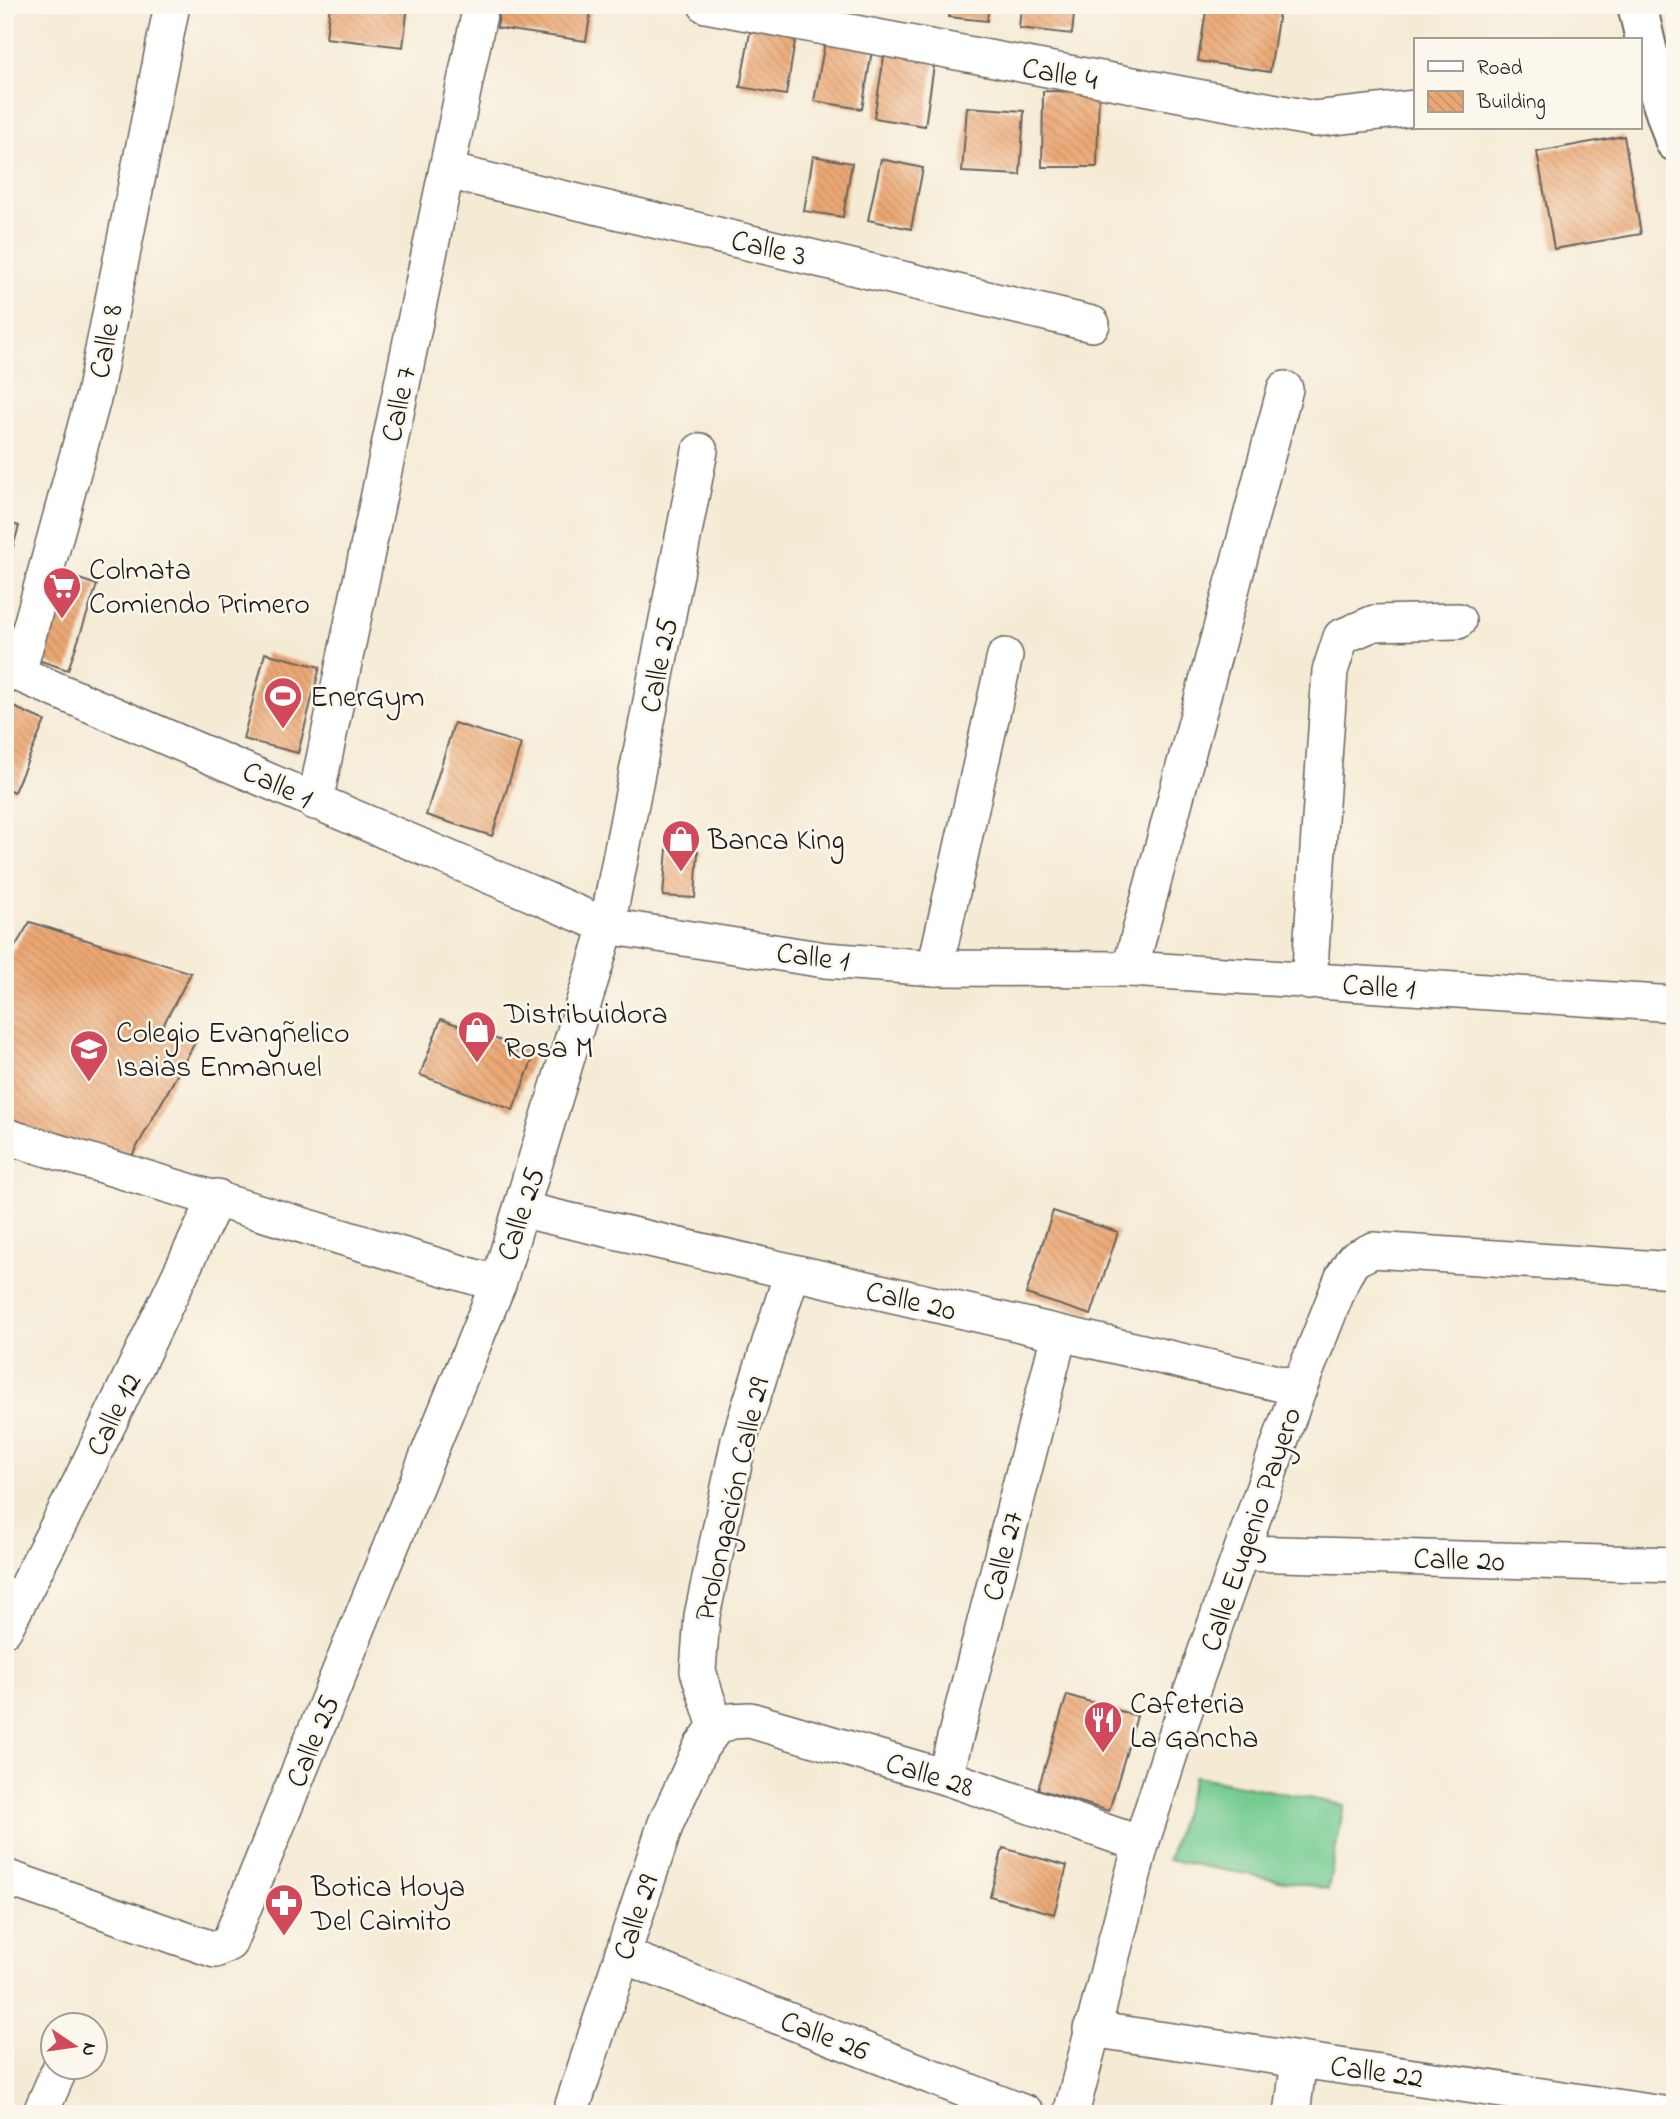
<svg xmlns="http://www.w3.org/2000/svg" width="1680" height="2119" font-family="'Indie Flower',sans-serif">
	<style>
		.pitch { fill: #75cc91; stroke: #487456; stroke-width: 2 }
		.building { fill: url(#building-back-hatch) }
		.lines { fill: none; stroke-linecap: round; stroke-linejoin: round }
		.street-casing { stroke: #68645d; stroke-width: 38 }
		.primary-casing { stroke: #68645d; stroke-width: 42 }
		.street { stroke: #fff; stroke-width: 35 }
		.primary { stroke: #fff; stroke-width: 38 }
		.labels { text-anchor: middle; stroke-width: 5; stroke-linejoin: round; paint-order: stroke }
		.street-label { font-size: 30px; fill: #1c1c1c; stroke: #fbf7ec }
		.poi-label { font-size: 30px; fill: #1c1c1c; stroke: #fbf7ec; text-anchor: start }
	</style>
	<defs>
		<pattern id="building-back-hatch" width="6" height="6" patternUnits="userSpaceOnUse" patternTransform="scale(1.75)"><rect width="6" height="6" fill="#eba773"/><path d="M-1 5l2 2M0 0l6 6M5-1l2 2" fill="none" stroke="#c98f63"/></pattern>
	</defs>
	<rect width="100%" height="100%" fill="#fbf7ec"/>
	<filter id="ink" filterUnits="userSpaceOnUse"><feTurbulence type="fractalNoise" baseFrequency=".0143" numOctaves="2"/><feDisplacementMap in="SourceGraphic" scale="14" xChannelSelector="R" yChannelSelector="G"/><feConvolveMatrix kernelMatrix="1 2 1 2 8 2 1 2 1" color-interpolation-filters="sRGB"/></filter>
	<filter id="wash" filterUnits="userSpaceOnUse"><feTurbulence type="fractalNoise" baseFrequency=".00686" numOctaves="4" result="noise"/><feDisplacementMap in="SourceGraphic" scale="28" xChannelSelector="R" yChannelSelector="G"/><feGaussianBlur stdDeviation="1.57" result="paint"/><feColorMatrix in="noise" values="0 0 0 0 0 0 0 0 0 0 0 0 0 0 0 0 0 1.4 0 .05"/><feComposite in="paint" operator="in"/></filter>
	<g filter="url(#wash)">
		<rect width="100%" height="100%" fill="#f5ebd5"/>
		<path class="pitch" d="M1194 1776 1344 1805 1328 1889 1168 1860Z"/>
		<g id="blocks">
			<g class="building">
				<path d="M330 5H408L403 47 326 38Z"/>
				<path d="M500 5H592L586 41 497 28Z"/>
				<path d="M950 5H989L987 21 949 17Z"/>
				<path d="M1021 5H1075L1072 34 1019 28Z"/>
				<path d="M1207 5H1280L1270 72 1198 61Z"/>
				<path d="M753 16 798 24 786 95 740 87Z"/>
				<path d="M827 31 874 39 862 109 814 101Z"/>
				<path d="M886 44 936 52 925 126 874 118Z"/>
				<path d="M1043 91 1099 92 1097 167H1042Z"/>
				<path d="M967 107 1024 111 1020 175 962 172Z"/>
				<path d="M1624 136 1641 234 1554 249 1537 152Z"/>
				<path d="M813 156 852 163 843 217 804 211Z"/>
				<path d="M881 159 923 168 911 229 868 220Z"/>
				<path d="M5 522 19 526 6 571 5 570Z"/>
				<path d="M55 571 97 585 68 670 26 656Z"/>
				<path d="M265 653 320 667 298 753 243 739Z"/>
				<path d="M5 703 45 721 14 792 5 788Z"/>
				<path d="M454 723 521 744 492 836 426 815Z"/>
				<path d="M667 849 698 851 695 898 663 896Z"/>
				<path d="M30 922 191 973 161 1029 197 1039 129 1161 5 1126V963Z"/>
				<path d="M441 1019 535 1053 513 1110 420 1075Z"/>
				<path d="M1053 1211 1118 1232 1091 1315 1026 1294Z"/>
				<path d="M1067 1695 1137 1716 1109 1811 1038 1789Z"/>
				<path d="M1003 1848 1067 1866 1054 1914 990 1896Z"/>
			</g>
		</g>
	</g>
	<g filter="url(#ink)">
		<use href="#blocks" fill-opacity="0" stroke="#68645d" stroke-width="2"/>
		<g class="lines">
			<g class="street-casing">
				<g id="street">
					<path d="M706 5 1314 119 1416 108"/>
					<path d="M447 171 1092 324"/>
					<path d="M5 668 607 926 825 960 935 968 1130 969 1675 1004"/>
					<path d="M18 673 94 395 172 5"/>
					<path d="M315 802 481 5"/>
					<path d="M935 968 1005 656"/>
					<path d="M1130 969 1285 389"/>
					<path d="M1309 982 1330 671 1341 637 1374 623 1458 621"/>
					<path d="M5 1136 498 1284"/>
					<path d="M523 1210 1299 1388"/>
					<path d="M1243 1553 1675 1565"/>
					<path d="M5 1628 80 1483 217 1197"/>
					<path d="M716 1727 698 1671 702 1616 739 1440 792 1273"/>
					<path d="M945 1777 1059 1335"/>
					<path d="M5 1877 215 1950 229 1943 498 1284 607 926 700 451"/>
					<path d="M622 1955 1027 2114"/>
					<path d="M1091 2029 1663 2114"/>
					<path d="M40 2114 61 2066"/>
					<path d="M570 2114 666 1823 701 1747 716 1727 732 1721 750 1720 945 1777 1141 1844"/>
					<path d="M1071 2114 1141 1844 1173 1744 1299 1388 1343 1277 1353 1260 1373 1250 1675 1270"/>
					<path d="M1292 2114 1299 2060"/>
				</g>
			</g>
			<g class="primary-casing">
				<path id="primary" d="M1637 5 1655 82 1675 142"/>
			</g>
			<use href="#street" class="street"/>
			<use href="#primary" class="primary"/>
		</g>
	</g>
	<defs>
		<g id="supermarket-pin" transform="scale(2.0125)"><path d="M0 17L-7.5 6A9.5 9.5 0 1 1 7.5 6Z" fill="#d1495b" stroke="#fbf7ec"/><path d="M-6-5.5h2.5l.6 2H6L4.5 2H-2.5L-4.4-4H-6ZM-1.5 3.2a1.3 1.3 0 1 0 .1 0ZM3 3.2a1.3 1.3 0 1 0 .1 0Z" fill="#fff"/></g>
		<g id="stadium-pin" transform="scale(2.0125)"><path d="M0 17L-7.5 6A9.5 9.5 0 1 1 7.5 6Z" fill="#d1495b" stroke="#fbf7ec"/><path d="M0-5a6.5 5 0 1 0 0 10a6.5 5 0 1 0 0-10ZM-3.5-1.8h7v3.6h-7Z" fill="#fff"/></g>
		<g id="shop-pin" transform="scale(2.0125)"><path d="M0 17L-7.5 6A9.5 9.5 0 1 1 7.5 6Z" fill="#d1495b" stroke="#fbf7ec"/><path d="M-5-2.5h2.3a2.7 3.5 0 0 1 5.4 0H5L5.5 6h-11ZM-1.5-2.5h3a1.5 2.3 0 0 0-3 0Z" fill="#fff"/></g>
		<g id="school-pin" transform="scale(2.0125)"><path d="M0 17L-7.5 6A9.5 9.5 0 1 1 7.5 6Z" fill="#d1495b" stroke="#fbf7ec"/><path d="M0-5L7-2L0 1L-7-2ZM-4 1L0 2.5L4 1V4Q0 6-4 4Z" fill="#fff"/></g>
		<g id="restaurant-pin" transform="scale(2.0125)"><path d="M0 17L-7.5 6A9.5 9.5 0 1 1 7.5 6Z" fill="#d1495b" stroke="#fbf7ec"/><path d="M-5-6h1v4h1v-4h1v4h1v-4h1v5L-1.5 .5V6h-2V.5L-5-1ZM5-6V6H3V1.5H1.5Q1.5-4 5-6Z" fill="#fff"/></g>
		<g id="pharmacy-pin" transform="scale(2.0125)"><path d="M0 17L-7.5 6A9.5 9.5 0 1 1 7.5 6Z" fill="#d1495b" stroke="#fbf7ec"/><path d="M-2-6h4v4h4v4h-4v4h-4v-4h-4v-4h4Z" fill="#fff"/></g>
	</defs>
	<g fill-rule="evenodd">
		<use href="#supermarket-pin" x="62" y="586"/>
		<use href="#stadium-pin" x="283" y="696"/>
		<use href="#shop-pin" x="681" y="839"/>
		<use href="#shop-pin" x="477" y="1030"/>
		<use href="#school-pin" x="89" y="1049"/>
		<use href="#restaurant-pin" x="1103" y="1720"/>
		<use href="#pharmacy-pin" x="284" y="1903"/>
	</g>
	<g class="labels">
		<g class="street-label">
			<text transform="translate(1060 73) rotate(10)" y="10">Calle 4</text>
			<text transform="translate(769 247) rotate(13)" y="10">Calle 3</text>
			<text transform="translate(105 341) rotate(-79)" y="10">Calle 8</text>
			<text transform="translate(398 404) rotate(-78)" y="10">Calle 7</text>
			<text transform="translate(658 665) rotate(-79)" y="10">Calle 25</text>
			<text transform="translate(278 784) rotate(25)" y="10">Calle 1</text>
			<text transform="translate(813 956) rotate(7)" y="10">Calle 1</text>
			<text transform="translate(1379 986) rotate(4)" y="10">Calle 1</text>
			<text transform="translate(520 1214) rotate(-72)" y="10">Calle 25</text>
			<text transform="translate(911 1300) rotate(13)" y="10">Calle 20</text>
			<text transform="translate(113 1414) rotate(-64)" y="10">Calle 12</text>
			<text transform="translate(731 1499) rotate(-77)" y="10">Prolongación Calle 29</text>
			<text transform="translate(1250 1529) rotate(-71)" y="10">Calle Eugenio Payero</text>
			<text transform="translate(1002 1556) rotate(-76)" y="10">Calle 27</text>
			<text transform="translate(1459 1559) rotate(2)" y="10">Calle 20</text>
			<text transform="translate(312 1741) rotate(-68)" y="10">Calle 25</text>
			<text transform="translate(930 1774) rotate(17)" y="10">Calle 28</text>
			<text transform="translate(635 1917) rotate(-72)" y="10">Calle 29</text>
			<text transform="translate(825 2035) rotate(21)" y="10">Calle 26</text>
			<text transform="translate(1377 2071) rotate(8)" y="10">Calle 22</text>
		</g>
		<g class="poi-label">
			<text x="89" y="579">Colmata<tspan x="89" dy="34">Comiendo Primero</tspan></text>
			<text x="310" y="706">EnerGym</text>
			<text x="708" y="849">Banca King</text>
			<text x="504" y="1023">Distribuidora<tspan x="504" dy="34">Rosa M</tspan></text>
			<text x="116" y="1042">Colegio Evangñelico<tspan x="116" dy="34">Isaias Enmanuel</tspan></text>
			<text x="1130" y="1713">Cafeteria<tspan x="1130" dy="34">La Gancha</tspan></text>
			<text x="311" y="1896">Botica Hoya<tspan x="311" dy="34">Del Caimito</tspan></text>
		</g>
	</g>
	<rect width="1680" height="2119" fill="none" stroke="#fbf7ec" stroke-width="28"/>
	<rect x="1414" y="38" width="228" height="91" fill="#fbf7ec" stroke="#a29f99" stroke-width="2"/>
	<rect x="1428" y="61" width="35" height="10" fill="#ffffff" stroke="#a29f99" stroke-width="2"/>
	<text x="1477" y="74" font-size="21" fill="#1c1c1c">Road</text>
	<rect x="1428" y="91" width="35" height="21" fill="url(#building-back-hatch)" stroke="#a29f99" stroke-width="2"/>
	<text x="1477" y="108" font-size="21" fill="#1c1c1c">Building</text>
	<g transform="translate(74 2046) rotate(103)"><circle r="33" fill="#fbf7ec" stroke="#a29f99" stroke-width="2"/>
	<path d="M0-5L12 26L0 18L-12 26Z" fill="#d1495b"/>
	<text y="-10" font-size="19" font-weight="bold" text-anchor="middle" fill="#1c1c1c">N</text>
	</g>
</svg>
